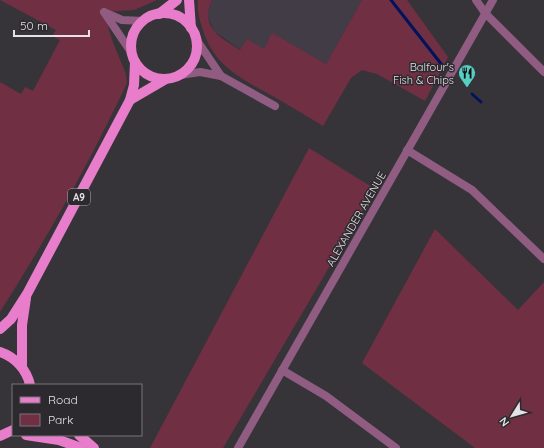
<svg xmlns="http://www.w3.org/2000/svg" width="544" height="448" font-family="Quicksand,sans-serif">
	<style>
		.built { fill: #423c46 }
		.green { fill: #702f43 }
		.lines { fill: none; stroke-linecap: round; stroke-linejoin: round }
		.stream { stroke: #00135b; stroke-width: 3 }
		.street { stroke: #905c81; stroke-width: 8 }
		.primary { stroke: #e87dcb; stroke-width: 10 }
		.labels { text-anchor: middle; stroke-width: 3; stroke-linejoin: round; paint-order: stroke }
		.shield { fill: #2d2a2f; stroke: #adabaf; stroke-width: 1 }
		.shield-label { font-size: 10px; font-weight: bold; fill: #e4e2e6 }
		.poi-label { font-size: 11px; fill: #e4e2e6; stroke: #2d2a2f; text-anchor: end }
		.street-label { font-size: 11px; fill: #e4e2e6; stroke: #2d2a2f }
	</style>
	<rect width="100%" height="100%" fill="#373439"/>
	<path class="built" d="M212 0H362L326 64 272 34 264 49 241 50 214 31 208 17V10Z"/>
	<g class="green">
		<path d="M0 0H157L134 10 104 12 112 40 126 74 127 83C90 162 47 238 0 312V82L21 94 25 87 33 91 60 40 52 36 56 30Z"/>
		<path d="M198 0H212C199 27 221 38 240 50L247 39 264 49 272 33 326 64 362 0H407L448 57 425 101 377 74 362 70 351 78 323 126C308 117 292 107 276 98 243 79 213 67 202 27 199 18 197 10 198 0Z"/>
		<path d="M309 148 375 189 223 448H150Z"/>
		<path d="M435 229 518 310 544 282V448H475L362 363Z"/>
	</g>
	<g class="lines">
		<g class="stream">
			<path d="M391 0 442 65"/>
			<path d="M472 94 481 102"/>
		</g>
		<g class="street">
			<path d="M476 0 485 13 544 72"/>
			<path d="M104 12 131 52"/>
			<path d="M106 13 122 20 143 21"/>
			<path d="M180 75 200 72 221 76 196 39"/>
			<path d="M221 76 275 106"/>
			<path d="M407 150 472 190 544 259"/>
			<path d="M282 370 326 396 396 448"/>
			<path d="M238 448 493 0"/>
		</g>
		<g class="primary">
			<path d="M189 0 191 28"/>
			<circle cx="164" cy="46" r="33"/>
			<path d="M159 14 177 0"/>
			<path d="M130 100 166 79"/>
			<path d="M0 329 11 319 27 294 130 100 134 85 135 62"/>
			<path d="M0 352C15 357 27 370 30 385"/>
			<path d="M22 366V325L26 298"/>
			<path d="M26 435 59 440 81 448"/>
			<path d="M79 435 94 448"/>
			<path d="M0 436 13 430"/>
		</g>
	</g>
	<defs>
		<g id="restaurant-pin" transform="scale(0.9)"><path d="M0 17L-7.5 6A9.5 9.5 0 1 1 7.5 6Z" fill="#57cec2" stroke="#2d2a2f"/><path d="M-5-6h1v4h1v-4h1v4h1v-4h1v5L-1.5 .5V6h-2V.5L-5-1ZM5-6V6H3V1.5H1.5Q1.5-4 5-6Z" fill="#111"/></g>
	</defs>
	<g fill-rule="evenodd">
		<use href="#restaurant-pin" x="467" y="73"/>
	</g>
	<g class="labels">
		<rect class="shield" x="68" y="189" width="22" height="16" rx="3"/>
		<g class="shield-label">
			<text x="79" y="201">A9</text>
		</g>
		<g class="poi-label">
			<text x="454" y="71">Balfour's<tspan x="454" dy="13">Fish &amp; Chips</tspan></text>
		</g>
		<g class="street-label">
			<text transform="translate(356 219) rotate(-60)" y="4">ALEXANDER AVENUE</text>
		</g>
	</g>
	<rect x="12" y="384" width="130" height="52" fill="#2d2a2f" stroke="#767478"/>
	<rect x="20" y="397" width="20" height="6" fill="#e87dcb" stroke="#767478"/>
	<text x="48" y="404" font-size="12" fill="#e4e2e6">Road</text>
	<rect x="20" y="414" width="20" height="12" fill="#702f43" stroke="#767478"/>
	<text x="48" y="424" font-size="12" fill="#e4e2e6">Park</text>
	<g transform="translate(512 416) rotate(233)" stroke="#2d2a2f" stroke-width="3" paint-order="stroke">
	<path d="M0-3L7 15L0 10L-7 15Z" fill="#e4e2e6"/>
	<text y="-6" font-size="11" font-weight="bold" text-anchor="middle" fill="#e4e2e6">N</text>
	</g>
	<path d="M14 30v6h75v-6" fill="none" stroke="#e4e2e6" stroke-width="2"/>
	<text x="20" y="30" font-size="12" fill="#e4e2e6" stroke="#2d2a2f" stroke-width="3" paint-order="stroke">50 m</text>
</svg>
